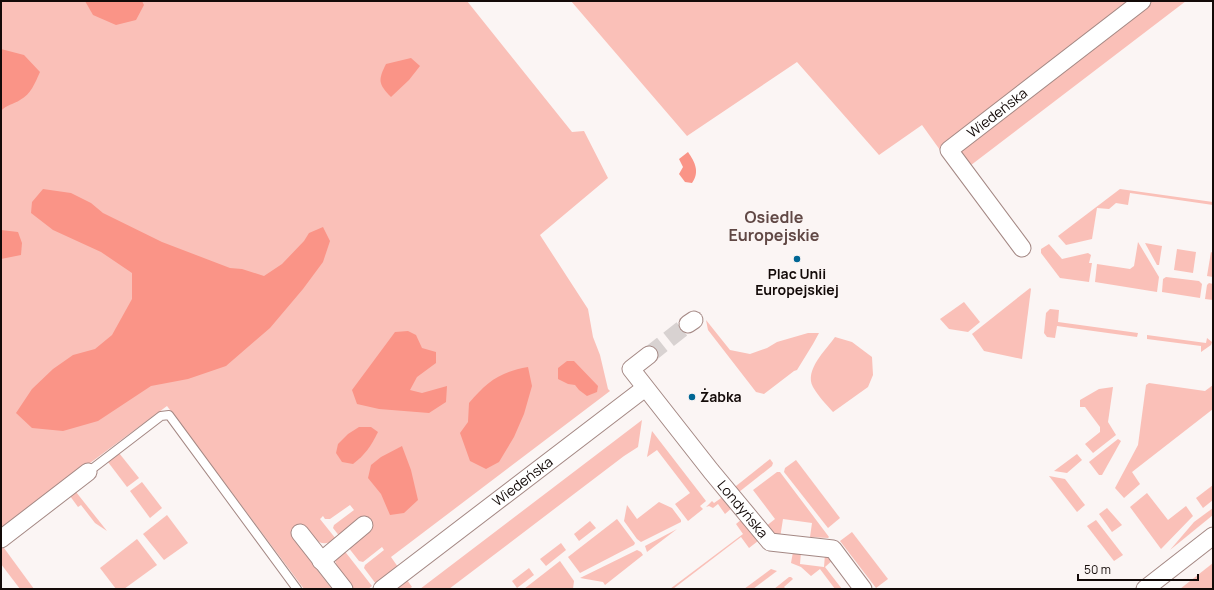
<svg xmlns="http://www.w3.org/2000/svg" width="1214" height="590" font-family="Manrope,sans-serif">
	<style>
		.green { fill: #fac0b8 }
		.forest { fill: #fa9487 }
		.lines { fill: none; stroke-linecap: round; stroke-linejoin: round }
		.minor-tunnel { stroke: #d8d2d1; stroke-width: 17; stroke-dasharray: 17 8; stroke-linecap: butt }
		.service-casing { stroke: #a48884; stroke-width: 10 }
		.minor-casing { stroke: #a48884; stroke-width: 19 }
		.service { stroke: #fff; stroke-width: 8 }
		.minor { stroke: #fff; stroke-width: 17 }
		.poi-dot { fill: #006694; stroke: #fbf5f4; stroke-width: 1.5 }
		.labels { text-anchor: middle; stroke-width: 4; stroke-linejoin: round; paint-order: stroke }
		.street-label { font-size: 14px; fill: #130a08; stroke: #fbf5f4 }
		.poi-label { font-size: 14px; font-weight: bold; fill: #130a08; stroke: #fbf5f4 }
		.quarter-label { font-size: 16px; font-weight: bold; fill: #614845; stroke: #fbf5f4 }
	</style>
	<rect width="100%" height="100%" fill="#fbf5f4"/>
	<g class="green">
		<path d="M1 1H467L572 132 584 131 608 178 540 235 588 309 593 337 600 355 608 389 610 391 391 557 398 567 376 584 364 568 365 565 384 550 382 547 363 562 359 561 333 528 334 525 354 510 350 505 330 519H325L323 516 320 519 336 539C320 549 317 540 307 529L293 538 332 589H304L167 406 1 529Z"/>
		<path d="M571 1H1186L958 175 922 125 879 155 797 62 687 136Z"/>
		<path d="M1120 189 1213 202V205L1130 193 1128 205 1116 203 1109 209 1097 208 1092 239 1066 245 1058 236Z"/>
		<path d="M1138 242 1159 277 1157 292 1095 282 1097 264 1130 269 1134 266Z"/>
		<path d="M1145 243 1162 246 1159 265H1157Z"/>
		<path d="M1049 244 1062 259 1088 253 1091 255 1089 263H1092L1089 282 1060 278 1041 253V249Z"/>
		<path d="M1177 249 1196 252 1193 273 1174 270Z"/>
		<path d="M1211 252 1213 253V277L1207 276Z"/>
		<path d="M1166 277 1199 281 1202 284 1200 298 1162 292 1163 279Z"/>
		<path d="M1209 283 1213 284V300L1205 299 1207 285Z"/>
		<path d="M1030 288 1031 289 1022 359 984 351 972 334Z"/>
		<path d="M964 302 980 322 968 332 949 329 940 319Z"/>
		<path d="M1050 309 1059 310 1058 322 1138 333 1137 337 1057 326 1055 338 1047 337 1044 333 1046 313Z"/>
		<path d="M706 320 730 350 750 354 767 348 777 342 808 333H819L813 344 797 370 794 371 764 394 756 392 708 330Z"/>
		<path d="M1147 335 1206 343 1207 338 1212 342 1211 345 1201 352V346L1147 339Z"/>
		<path d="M835 337 852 342 872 357 873 375 868 387 833 412C826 404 818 396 813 387 804 370 826 350 835 337Z"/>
		<path d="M1149 383 1205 391 1213 385V409L1132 472 1140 484 1124 498 1115 488 1138 445 1146 385Z"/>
		<path d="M1113 387 1108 422 1116 435 1093 453 1085 444 1100 432V427L1085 407H1080V400L1099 389Z"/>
		<path d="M642 420 638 447 624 456 449 589H420Z"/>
		<path d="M652 431 706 501 700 506 703 509 688 521 675 504 690 493 657 450 647 457Z"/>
		<path d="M1118 439 1121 441 1102 475H1099L1089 462Z"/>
		<path d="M119 453 139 478 127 487 108 462Z"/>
		<path d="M1077 454 1082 460 1067 473 1054 471Z"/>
		<path d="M770 459 773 463 772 466 739 492 735 488 736 486Z"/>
		<path d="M796 460 840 518 828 528 784 472 785 468Z"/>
		<path d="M777 472H780L829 537 828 538 810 537 812 523 783 519 780 538 773 537 765 527 775 519 753 490Z"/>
		<path d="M1049 476 1065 479 1085 505 1077 512Z"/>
		<path d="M142 482 162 508 150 518 130 491Z"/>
		<path d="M86 484 76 492 107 531 95 523 81 505 78 507 70 496Z"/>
		<path d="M1213 485V500L1203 508 1196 498Z"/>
		<path d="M1147 493 1168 520 1186 506 1193 516 1161 549 1130 507Z"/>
		<path d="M724 496 733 507 725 514 718 504 713 508 709 506 706 507 712 501 714 503Z"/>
		<path d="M659 502 672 508 681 520V522L641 542 637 539 624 521 627 505 637 519Z"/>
		<path d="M1107 508 1122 525 1112 532 1099 514Z"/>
		<path d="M1213 508V515L1170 550 1194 522Z"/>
		<path d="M167 515 188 543 164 560 143 534Z"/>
		<path d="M617 519 635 543 634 545 580 573 568 557Z"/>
		<path d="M742 519 758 541 749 548 741 537 673 589H670L743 534 736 524Z"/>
		<path d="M1096 520 1123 555 1114 561 1087 526Z"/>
		<path d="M590 521 596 528 579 541 574 534Z"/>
		<path d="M677 529 647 552 645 546Z"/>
		<path d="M852 532 888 579 876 588 840 541Z"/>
		<path d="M137 539 157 565 124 589H116L100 568Z"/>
		<path d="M561 543 566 550 546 566 540 559Z"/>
		<path d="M1 547 4 548 34 589H20L1 564Z"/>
		<path d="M343 549 372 586 368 589 353 588C348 581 332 565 336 557 338 554 341 551 343 549Z"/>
		<path d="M637 550 641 552 643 555 605 585 603 582 580 578Z"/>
		<path d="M793 552H801L800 564 824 567 825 554 834 559 825 567 842 589H835L820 569 811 576 801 567 791 563Z"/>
		<path d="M560 561 574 581 573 589H524Z"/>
		<path d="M1213 563V589H1180Z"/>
		<path d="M529 568 534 575 517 588 512 581Z"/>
		<path d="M771 569 777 571 753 589H744Z"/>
		<path d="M405 577 412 587 409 589H390Z"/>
		<path d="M789 577H791L793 579 784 587 786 589H774Z"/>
	</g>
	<g class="forest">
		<path d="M85 1H142L144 5 136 20 116 25 93 15Z"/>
		<path d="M1 49 24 55 40 72C35 83 31 94 20 100 14 104 6 105 1 111Z"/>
		<path d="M411 58 420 66 409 80 391 97C378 84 378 80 386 64Z"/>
		<path d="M688 152C695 162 700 172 692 183L685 182 679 174 683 167 679 159Z"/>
		<path d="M43 189 71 193 91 203 103 213 162 242 230 268 242 269 264 276 282 264 304 241 309 233 323 227 330 241 323 262 303 289 270 328 226 366 188 379 151 386 98 421 63 431 32 428 16 413 32 389 53 369 73 355 95 349 112 335 132 299V273L101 252 53 230 31 213 32 202Z"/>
		<path d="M1 230 18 232 22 243 21 255 1 259Z"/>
		<path d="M408 331 416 335 422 348 436 352V363L417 377 410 390 422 393 447 386 446 402 429 413 379 409 357 404 352 390 395 332Z"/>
		<path d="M567 361H574L598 386 597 392 587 396 579 390 575 385 568 384 558 379V368Z"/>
		<path d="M528 367 532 386 524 414 514 437 499 462 486 469 470 461 460 433 468 422 469 403C487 382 499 372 528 367Z"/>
		<path d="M359 427H371L378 432C371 446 365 455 353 464L342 462 336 453 338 444 348 434Z"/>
		<path d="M402 446 411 470 418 500 404 513 390 515 381 494 368 478 371 465 381 457Z"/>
	</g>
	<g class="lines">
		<path class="minor-tunnel" d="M649 355 688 324"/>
		<g class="service-casing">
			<path id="service" d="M88 472 161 416 169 415 297 589"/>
		</g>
		<g class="minor-casing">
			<g id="minor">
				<path id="s1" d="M1022 248 949 150 1142 1"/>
				<path d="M688 324 694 320"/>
				<path id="s2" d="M649 355 631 369 711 471 770 542 833 549 863 589"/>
				<path d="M300 533 344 589"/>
				<path d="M1 539 88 472"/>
				<path d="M321 561 364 525"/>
				<path id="s3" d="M382 589 645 388"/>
				<path d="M1145 589 1213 536"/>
			</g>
		</g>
		<use href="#service" class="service"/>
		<use href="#minor" class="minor"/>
	</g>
	<g class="poi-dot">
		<circle cx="797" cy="259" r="4"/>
		<circle cx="692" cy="397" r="4"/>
	</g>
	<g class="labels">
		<g class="street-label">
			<text dy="5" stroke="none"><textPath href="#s1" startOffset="183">Wiedeńska</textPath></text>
			<text dy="5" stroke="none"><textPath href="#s3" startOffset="177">Wiedeńska</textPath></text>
			<text dy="5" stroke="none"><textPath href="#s2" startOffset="202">Londyńska</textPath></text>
		</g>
		<g class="poi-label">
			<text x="797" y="279">Plac Unii<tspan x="797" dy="16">Europejskiej</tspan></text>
			<text x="700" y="402" text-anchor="start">Żabka</text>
		</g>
		<g class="quarter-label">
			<text x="774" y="223">Osiedle<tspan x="774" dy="18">Europejskie</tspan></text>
		</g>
	</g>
	<rect width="1214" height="590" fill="none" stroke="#130a08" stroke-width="4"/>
	<path d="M1078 574v6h120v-6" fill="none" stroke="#130a08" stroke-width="2"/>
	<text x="1084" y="574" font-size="12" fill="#130a08" stroke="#fbf5f4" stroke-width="3" paint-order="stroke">50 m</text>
</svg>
